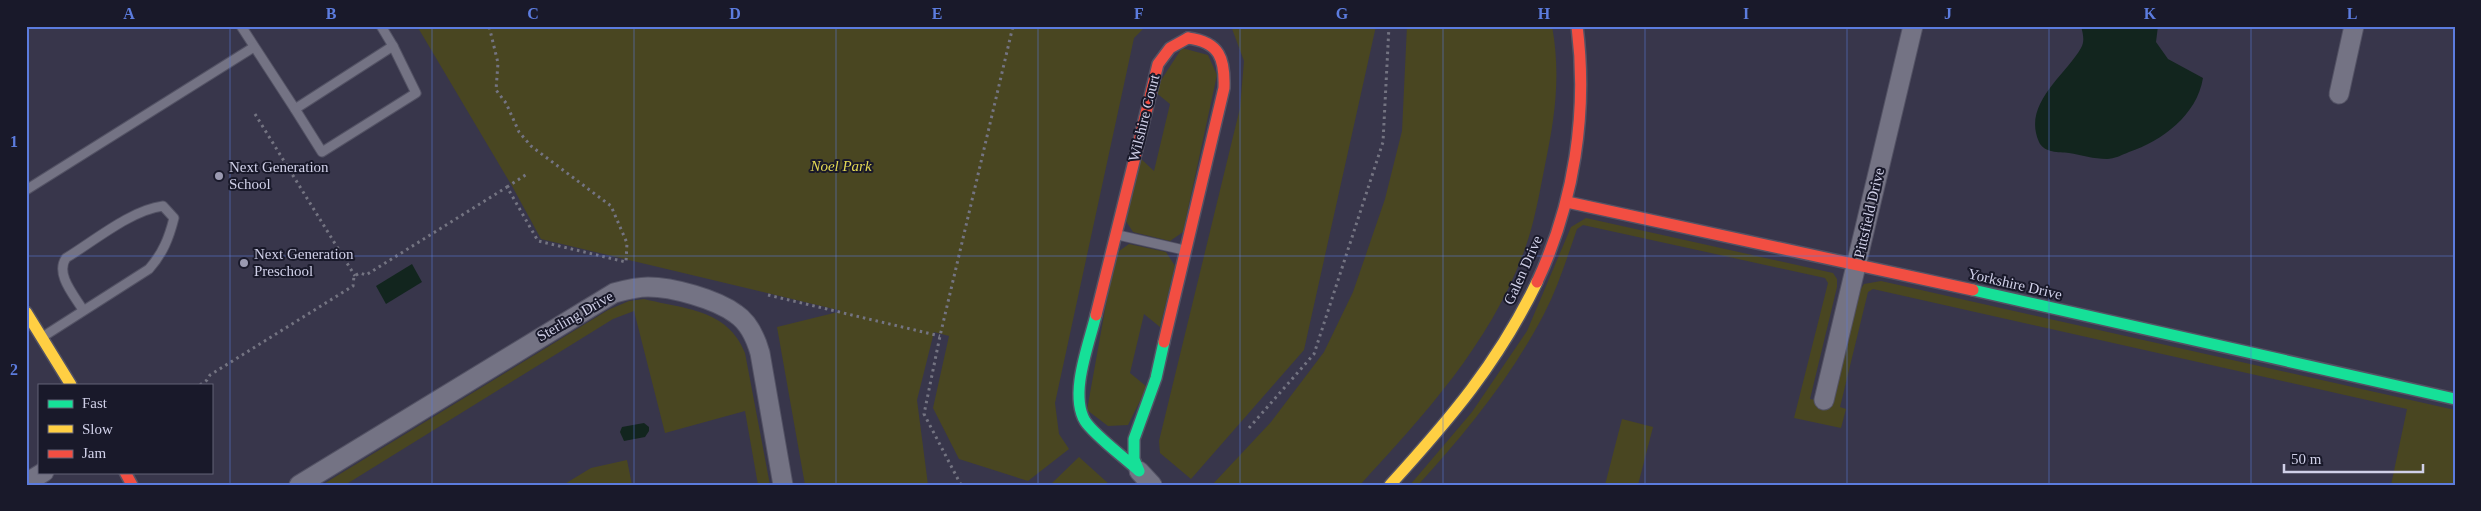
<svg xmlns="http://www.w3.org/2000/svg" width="2481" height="511" font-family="Georgia,serif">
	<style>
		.green { fill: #494621 }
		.water { fill: #12251e }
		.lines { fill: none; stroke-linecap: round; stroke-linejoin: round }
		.lane-casing { stroke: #535264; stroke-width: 11 }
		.street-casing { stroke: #535264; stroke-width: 21 }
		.fast-casing { stroke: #535264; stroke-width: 14 }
		.slow-casing { stroke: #535264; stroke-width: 14 }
		.jam-casing { stroke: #535264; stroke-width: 14 }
		.path { stroke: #747482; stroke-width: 3; stroke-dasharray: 2.5 4; stroke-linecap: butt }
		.lane { stroke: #747384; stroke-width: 9 }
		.street { stroke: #747384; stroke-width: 19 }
		.fast { stroke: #16e098; stroke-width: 11 }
		.slow { stroke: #ffcf43; stroke-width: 11 }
		.jam { stroke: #f24e42; stroke-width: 11 }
		.grid { fill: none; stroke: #5c7cde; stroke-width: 1; stroke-opacity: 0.55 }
		.poi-dot { fill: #9b9ab1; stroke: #19192a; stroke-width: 2 }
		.labels { text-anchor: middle; stroke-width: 4; stroke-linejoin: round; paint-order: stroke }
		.street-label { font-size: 15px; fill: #d0d0e8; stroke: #19192a }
		.park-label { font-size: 15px; font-style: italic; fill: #e3d953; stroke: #19192a }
		.poi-label { font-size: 15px; fill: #d0d0e8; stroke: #19192a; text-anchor: start }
		.neatline { fill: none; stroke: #5c7cde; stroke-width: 2 }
		.grid-label { font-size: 16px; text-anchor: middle; font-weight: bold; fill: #5c7cde }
	</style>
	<rect width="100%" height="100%" fill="#38364b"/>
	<g class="green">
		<path d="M417 26H1146L1134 38 1055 403 1059 434 1069 449 1028 481 959 459 933 408 949 336 934 332 917 400 928 485H805L777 327 842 311 541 239 512 186Z"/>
		<path d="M1231 26H1376L1304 350 1191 479 1160 453 1159 441 1240 108 1244 61Z"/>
		<path d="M1407 26H1552C1561 75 1555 117 1545 165 1539 195 1534 226 1523 254 1489 345 1424 415 1360 485H1212L1271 422 1324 352 1353 292 1385 199 1402 131Z"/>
		<path d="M1182 48 1208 55 1217 75 1183 232 1170 241 1133 232 1124 218 1139 157 1154 171 1170 104 1154 91Z"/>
		<path d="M1586 218 1833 273 1837 279V287L1810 399 1832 403 1858 294 1864 284 1881 281 2455 410V485H2391L2407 409 1873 289 1868 292 1840 407 1846 409 1841 428 1794 418 1828 283 1825 278 1583 225 1577 229C1567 258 1558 287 1544 314 1511 377 1466 433 1418 485H1410L1472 412 1527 331 1571 227Z"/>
		<path d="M1129 244 1166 252 1175 266 1160 327 1144 314 1130 373 1147 387 1128 425 1108 426 1087 410 1115 254Z"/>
		<path d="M644 299C684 309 728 309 745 353L770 485H758L745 411 665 433 634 311 613 319 345 485H322L608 310 629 301Z"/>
		<path d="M1622 419 1653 427 1638 485H1605Z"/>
		<path d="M1079 457 1110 485H1050Z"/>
		<path d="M627 460 632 485H563L591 468Z"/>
	</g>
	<g class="water">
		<path d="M2081 26H2158L2156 42 2168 59 2203 78C2197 115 2162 141 2129 152 2122 155 2114 159 2107 159 2094 159 2081 155 2069 153 2059 152 2044 153 2039 142 2022 104 2065 76 2081 48 2085 41 2083 34 2081 26Z"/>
		<path d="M412 264 422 282 386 304 376 286Z"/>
		<path d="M644 423 649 427V431L645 437 624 441 620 432 622 427Z"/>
	</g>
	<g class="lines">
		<g class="lane-casing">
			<g id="lane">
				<path d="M241 26 295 109 393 46 381 26"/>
				<path d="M295 109 322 152 416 93 393 46"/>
				<path d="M26 190 254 47"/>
				<path d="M1118 235 1184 250"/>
				<path d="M44 336 149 269C163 253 169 238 174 218L163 206C131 210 94 241 66 258 55 274 74 295 83 310"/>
			</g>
		</g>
		<g class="street-casing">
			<g id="street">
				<path d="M2339 94 2354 26"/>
				<path d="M1824 400 1913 26"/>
				<path d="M1139 471 1152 485"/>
				<path d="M26 483 44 472"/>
				<path d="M299 485 614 293C625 290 636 287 648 287 672 287 716 299 736 314 748 322 756 339 760 353L783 485"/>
			</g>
		</g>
		<g class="fast-casing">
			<g id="fast">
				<path d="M1973 290 2455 399"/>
				<path d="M1096 315C1089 344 1069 394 1085 421 1094 435 1125 458 1139 471L1134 459V439L1156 378 1164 342"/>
			</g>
		</g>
		<g class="slow-casing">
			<g id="slow">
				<path d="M26 312 71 385"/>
				<path d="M1390 485C1450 419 1498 363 1537 282"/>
			</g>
		</g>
		<g class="jam-casing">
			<g id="jam">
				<path d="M1567 202 1973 290"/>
				<path d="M1537 282C1574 203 1588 113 1577 26"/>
				<path d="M1096 315 1158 64 1170 48 1188 38"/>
				<path d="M1164 342 1224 88C1225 59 1220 42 1188 38"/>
				<path d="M125 472 132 485"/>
			</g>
		</g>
		<g class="path">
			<path d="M255 114 355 276"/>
			<path d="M507 187 527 174"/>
			<path d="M768 295 940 336"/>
			<path d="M200 385 207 380 210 375 353 286 354 276 360 273 366 275 507 187 538 241 626 262 627 243 611 206 531 146 519 132 506 103 496 90 498 63 489 26"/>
			<path d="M1249 428 1314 354 1383 142 1389 26"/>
			<path d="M961 485 924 414 940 336 1013 26"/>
		</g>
		<use href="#lane" class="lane"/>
		<use href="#street" class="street"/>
		<use href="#fast" class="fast"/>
		<use href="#slow" class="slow"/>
		<use href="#jam" class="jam"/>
	</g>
	<path class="grid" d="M230 26V485M432 26V485M634 26V485M836 26V485M1038 26V485M1240 26V485M1443 26V485M1645 26V485M1847 26V485M2049 26V485M2251 26V485M26 256H2455"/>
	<g class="poi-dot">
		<circle cx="219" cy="176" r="5"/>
		<circle cx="244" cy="263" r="5"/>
	</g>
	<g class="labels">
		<g class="street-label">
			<text transform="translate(1144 118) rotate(-76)" y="5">Wilshire Court</text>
			<text transform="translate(1869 213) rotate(-77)" y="5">Pittsfield Drive</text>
			<text transform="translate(1523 270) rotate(-66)" y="5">Galen Drive</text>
			<text transform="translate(2015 284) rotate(13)" y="5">Yorkshire Drive</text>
			<text transform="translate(575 316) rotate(-30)" y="5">Sterling Drive</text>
		</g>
		<g class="park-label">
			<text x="841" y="171">Noel Park</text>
		</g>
		<g class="poi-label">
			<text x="229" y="172">Next Generation<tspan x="229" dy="17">School</tspan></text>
			<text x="254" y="259">Next Generation<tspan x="254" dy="17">Preschool</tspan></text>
		</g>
	</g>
	<rect width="2481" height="511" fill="none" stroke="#19192a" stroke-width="55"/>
	<rect x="38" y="384" width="175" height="90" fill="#19192a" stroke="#626276"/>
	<rect x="48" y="400" width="25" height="8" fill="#16e098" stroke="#626276"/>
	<text x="82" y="408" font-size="15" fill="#d0d0e8">Fast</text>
	<rect x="48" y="425" width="25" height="8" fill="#ffcf43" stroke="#626276"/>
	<text x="82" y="434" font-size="15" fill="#d0d0e8">Slow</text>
	<rect x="48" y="450" width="25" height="8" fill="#f24e42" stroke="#626276"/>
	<text x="82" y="458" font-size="15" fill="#d0d0e8">Jam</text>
	<path d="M2284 464v8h139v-8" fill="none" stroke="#d0d0e8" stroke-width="2.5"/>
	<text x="2291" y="464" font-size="15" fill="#d0d0e8" stroke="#19192a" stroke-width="4" paint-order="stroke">50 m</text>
	<rect x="28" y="28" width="2426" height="456" class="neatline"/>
	<g class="grid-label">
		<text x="129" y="19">A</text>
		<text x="331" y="19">B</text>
		<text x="533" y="19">C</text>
		<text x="735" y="19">D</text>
		<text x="937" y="19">E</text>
		<text x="1139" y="19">F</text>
		<text x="1342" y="19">G</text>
		<text x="1544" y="19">H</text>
		<text x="1746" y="19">I</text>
		<text x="1948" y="19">J</text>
		<text x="2150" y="19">K</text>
		<text x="2352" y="19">L</text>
		<text x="14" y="147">1</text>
		<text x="14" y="375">2</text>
	</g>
</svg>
